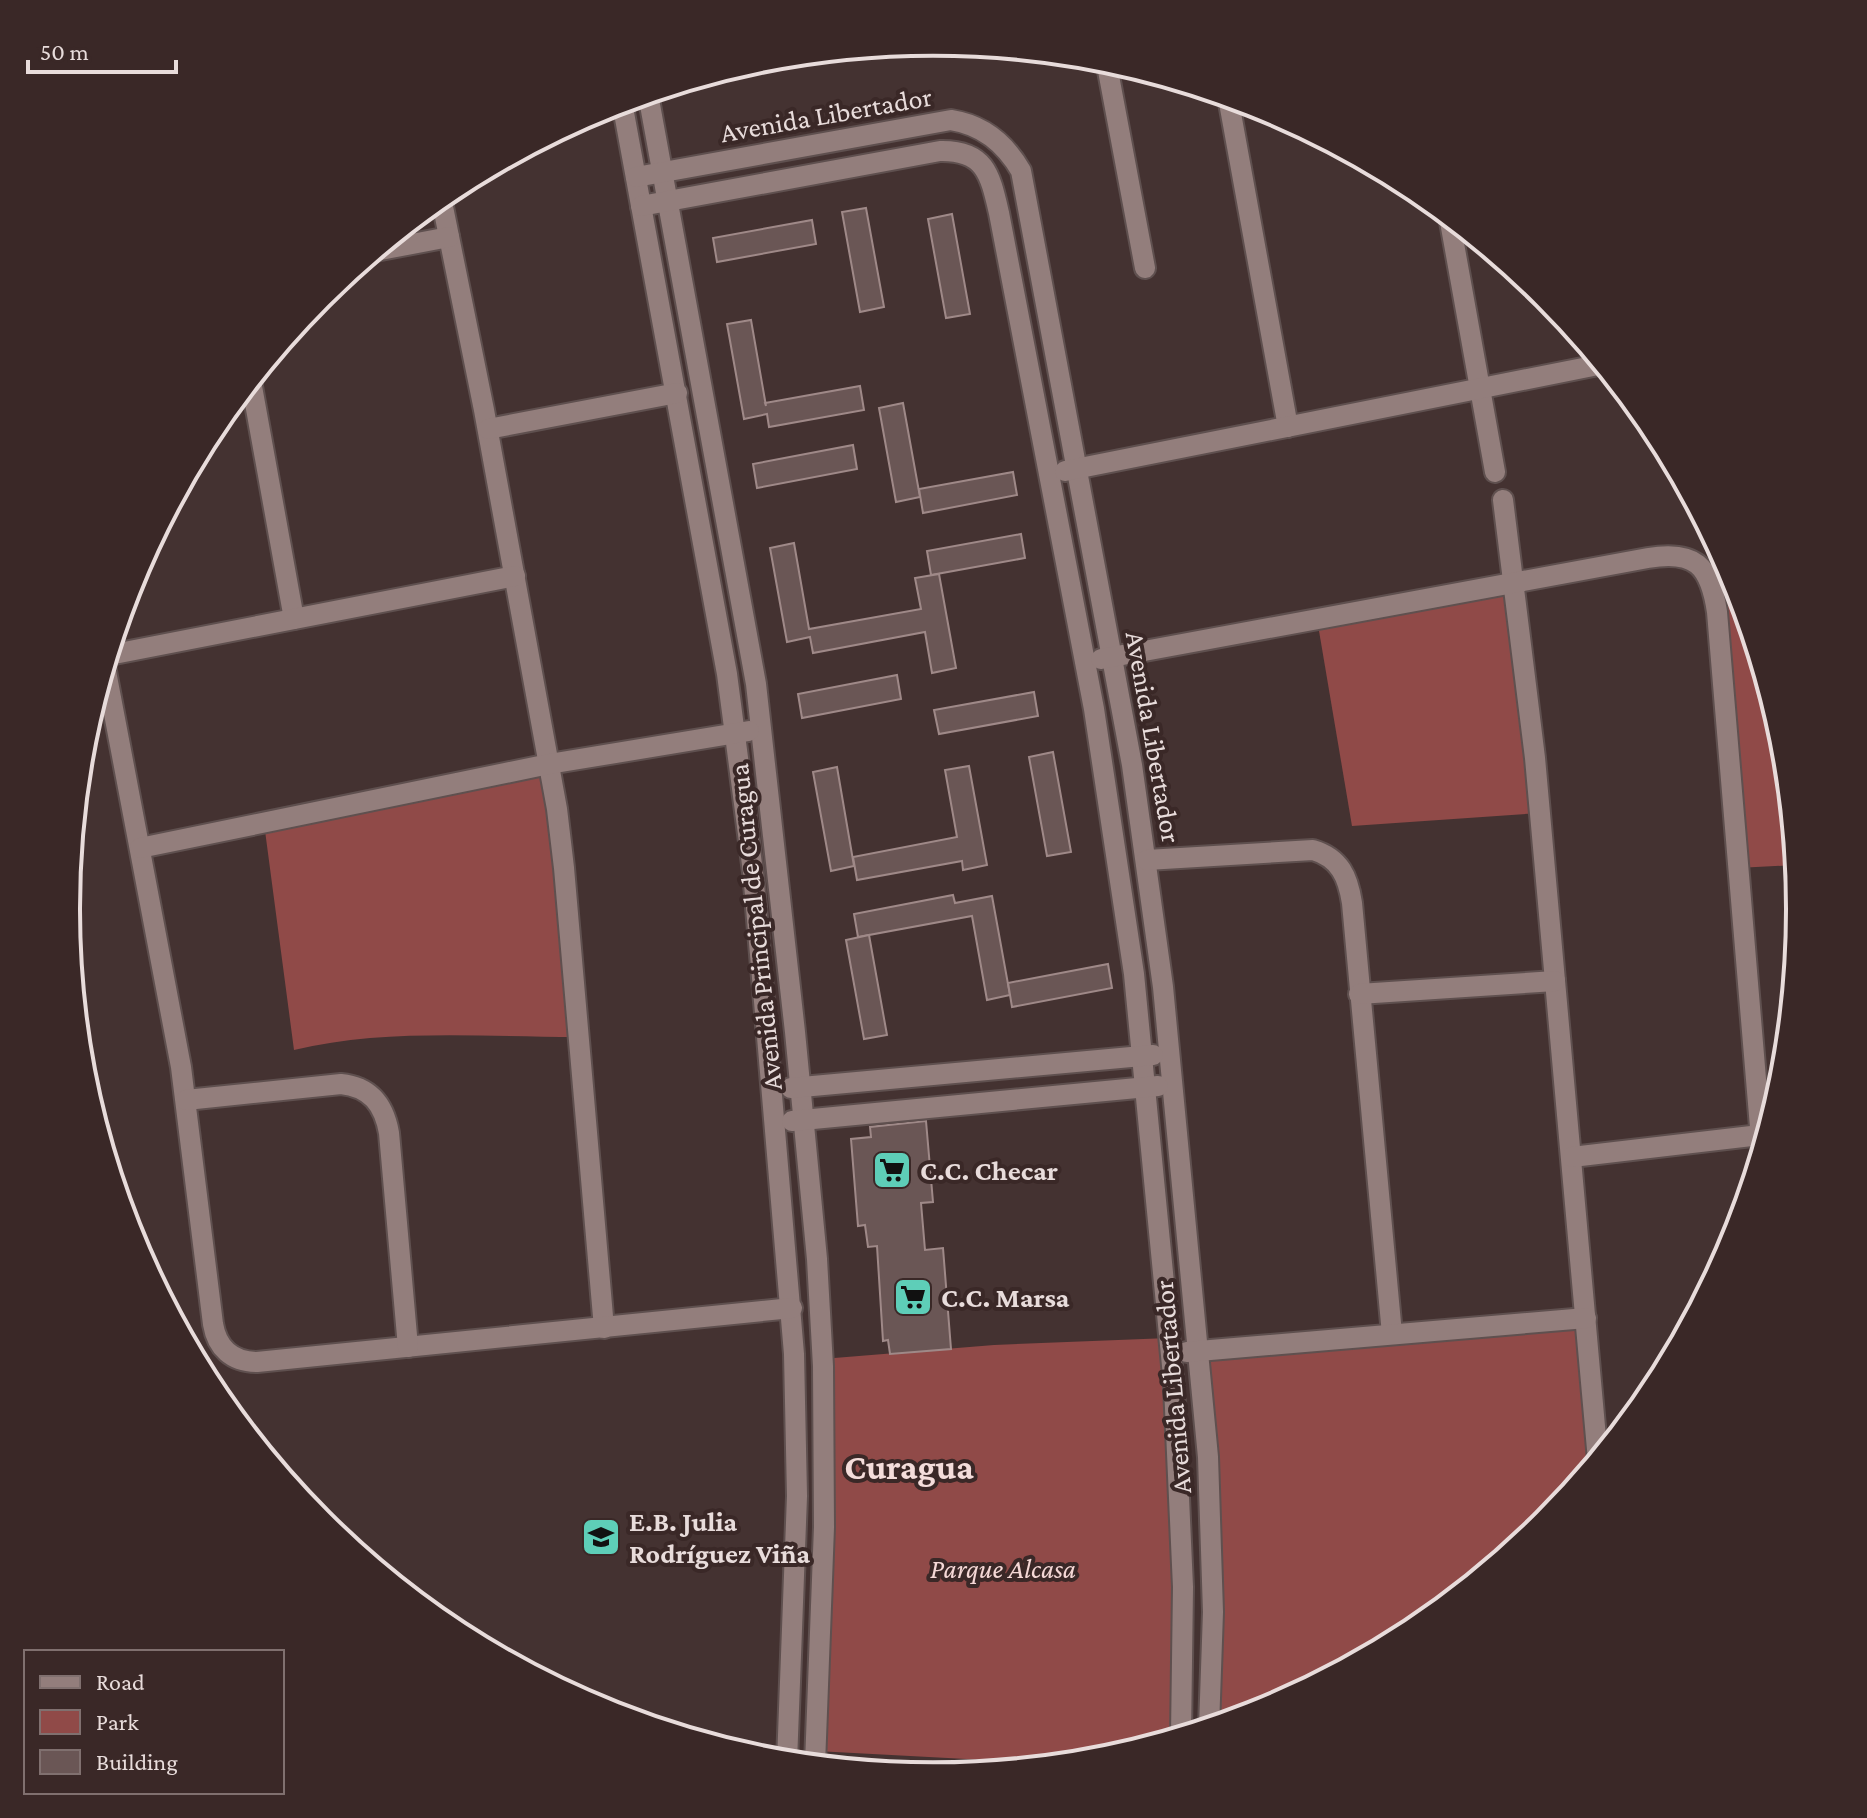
<svg xmlns="http://www.w3.org/2000/svg" width="1867" height="1818" font-family="'Crimson Pro',serif">
	<style>
		.green { fill: #904a48 }
		.building { fill: #6a5655; stroke: #9f8988; stroke-width: 2 }
		.lines { fill: none; stroke-linecap: round; stroke-linejoin: round }
		.minor-casing { stroke: #5f504f; stroke-width: 24 }
		.minor { stroke: #937e7c; stroke-width: 20 }
		.labels { text-anchor: middle; stroke-width: 8; stroke-linejoin: round; paint-order: stroke }
		.street-label { font-size: 28px; fill: #e8dcdb; stroke: #3a2827 }
		.poi-label { font-size: 28px; font-weight: bold; fill: #e8dcdb; stroke: #3a2827; text-anchor: start }
		.park-label { font-size: 28px; font-style: italic; fill: #f5d8d6; stroke: #3a2827 }
		.district-label { font-size: 36px; font-weight: bold; fill: #f4dddb; stroke: #3a2827 }
		.rim { fill: none; stroke: #e8dcdb; stroke-width: 4 }
	</style>
	<rect width="100%" height="100%" fill="#443231"/>
	<g class="green">
		<path d="M1724 558 1735 578 1784 740 1796 865 1737 868 1717 612 1697 565Z"/>
		<path d="M1514 582 1540 813 1352 826 1317 619Z"/>
		<path d="M549 764 578 1037C486 1037 383 1028 294 1050L264 823Z"/>
		<path d="M1586 1318 1598 1460 1546 1522 1415 1630 1265 1710 1209 1727 1198 1351Z"/>
		<path d="M1169 1338 1181 1735 1102 1759 1059 1764 816 1751 822 1359 994 1345Z"/>
	</g>
	<g class="building">
		<path d="M866 208 884 307 860 312 842 212Z"/>
		<path d="M952 214 970 314 946 318 928 219Z"/>
		<path d="M812 220 816 244 717 262 713 238Z"/>
		<path d="M751 320 766 406 765 403 860 386 864 410 769 427 767 414 744 419 727 324Z"/>
		<path d="M903 403 920 497 896 502 879 408Z"/>
		<path d="M853 445 857 469 757 488 753 464Z"/>
		<path d="M1013 472 1017 495 923 513 919 489Z"/>
		<path d="M1021 534 1025 558 931 575 927 551Z"/>
		<path d="M794 543 809 629 921 609 915 578 939 574 956 668 932 673 925 632 813 653 810 637 787 642 770 548Z"/>
		<path d="M897 675 901 699 802 718 798 694Z"/>
		<path d="M1034 692 1038 716 939 734 934 710Z"/>
		<path d="M1053 752 1071 852 1047 856 1029 757Z"/>
		<path d="M969 766 987 865 963 870 962 861 857 880 853 857 957 837 945 770Z"/>
		<path d="M837 767 854 866 831 871 813 772Z"/>
		<path d="M953 895 955 903 992 896 1010 995 987 1000 972 916 858 937 854 914Z"/>
		<path d="M869 935 887 1035 864 1039 846 940Z"/>
		<path d="M1108 964 1112 988 1012 1007 1008 983Z"/>
		<path d="M926 1121 933 1202 921 1203 925 1250 943 1248 951 1349 890 1354 888 1340 883 1341 877 1246 868 1247 865 1225 858 1226 851 1139 871 1137 870 1127Z"/>
	</g>
	<g class="lines">
		<g class="minor-casing">
			<g id="minor">
				<path d="M1106 60 1145 268"/>
				<path d="M648 94 756 684 795 1032 817 1259 823 1366 824 1527 815 1764"/>
				<path d="M1228 97 1288 427"/>
				<path d="M622 102 727 674 753 872 794 1354 797 1496 787 1762"/>
				<path d="M636 177 951 120C983 125 1005 143 1021 171L1132 765 1163 987 1208 1457 1213 1612 1209 1727"/>
				<path d="M441 197 484 410 557 809 564 868 604 1328"/>
				<path d="M641 206 940 151C985 150 990 174 999 213L1094 709 1134 974 1174 1386 1183 1587 1181 1735"/>
				<path d="M1449 216 1495 472"/>
				<path d="M375 251 449 237"/>
				<path d="M251 381 294 619"/>
				<path d="M488 429 677 393"/>
				<path d="M1065 471 1603 364"/>
				<path d="M1503 500 1535 758 1598 1460"/>
				<path d="M109 655 515 576"/>
				<path d="M1101 659 1648 558C1695 550 1710 565 1717 612L1762 1151"/>
				<path d="M105 666 181 1067 213 1324C217 1348 232 1362 257 1362L792 1308"/>
				<path d="M140 848 549 764 749 731"/>
				<path d="M1147 860 1313 850C1340 858 1348 877 1352 903L1392 1334"/>
				<path d="M1359 994 1555 981"/>
				<path d="M791 1088 1153 1055"/>
				<path d="M186 1100 341 1084C371 1087 384 1105 389 1133L408 1347"/>
				<path d="M792 1121 1158 1086"/>
				<path d="M1572 1157 1760 1135"/>
				<path d="M1187 1352 1586 1318"/>
			</g>
		</g>
		<use href="#minor" class="minor"/>
	</g>
	<defs>
		<g id="supermarket-square" transform="scale(2)"><rect x="-9" y="-9" width="18" height="18" rx="4" fill="#5eceb8" stroke="#3a2827"/><path d="M-6-5.5h2.5l.6 2H6L4.5 2H-2.5L-4.4-4H-6ZM-1.5 3.2a1.3 1.3 0 1 0 .1 0ZM3 3.2a1.3 1.3 0 1 0 .1 0Z" fill="#111"/></g>
		<g id="school-square" transform="scale(2)"><rect x="-9" y="-9" width="18" height="18" rx="4" fill="#5eceb8" stroke="#3a2827"/><path d="M0-5L7-2L0 1L-7-2ZM-4 1L0 2.5L4 1V4Q0 6-4 4Z" fill="#111"/></g>
	</defs>
	<g fill-rule="evenodd">
		<use href="#supermarket-square" x="892" y="1170"/>
		<use href="#supermarket-square" x="913" y="1297"/>
		<use href="#school-square" x="601" y="1537"/>
	</g>
	<g class="labels">
		<g class="street-label">
			<text transform="translate(826 114) rotate(-10)" y="10">Avenida Libertador</text>
			<text transform="translate(1154 737) rotate(80)" y="10">Avenida Libertador</text>
			<text transform="translate(755 927) rotate(-96)" y="10">Avenida Principal de Curagua</text>
			<text transform="translate(1172 1387) rotate(-95)" y="10">Avenida Libertador</text>
		</g>
		<g class="poi-label">
			<text x="920" y="1180">C.C. Checar</text>
			<text x="941" y="1307">C.C. Marsa</text>
			<text x="629" y="1531">E.B. Julia<tspan x="629" dy="32">Rodríguez Viña</tspan></text>
		</g>
		<g class="park-label">
			<text x="1003" y="1578">Parque Alcasa</text>
		</g>
		<g class="district-label">
			<text x="909" y="1479">Curagua</text>
		</g>
	</g>
	<path d="M0 0H1867V1818H0ZM80 909a853 853 0 1 1 1706 0a853 853 0 1 1-1706 0Z" fill="#3a2827" fill-rule="evenodd"/>
	<path class="rim" d="M80 909a853 853 0 1 1 1706 0a853 853 0 1 1-1706 0Z"/>
	<rect x="24" y="1650" width="260" height="144" fill="#3a2827" stroke="#80706f" stroke-width="2"/>
	<rect x="40" y="1676" width="40" height="12" fill="#937e7c" stroke="#80706f" stroke-width="2"/>
	<text x="96" y="1690" font-size="24" fill="#e8dcdb">Road</text>
	<rect x="40" y="1710" width="40" height="24" fill="#904a48" stroke="#80706f" stroke-width="2"/>
	<text x="96" y="1730" font-size="24" fill="#e8dcdb">Park</text>
	<rect x="40" y="1750" width="40" height="24" fill="#6a5655" stroke="#80706f" stroke-width="2"/>
	<text x="96" y="1770" font-size="24" fill="#e8dcdb">Building</text>
	<path d="M28 60v12h148v-12" fill="none" stroke="#e8dcdb" stroke-width="4"/>
	<text x="40" y="60" font-size="24" fill="#e8dcdb" stroke="#3a2827" stroke-width="6" paint-order="stroke">50 m</text>
</svg>
